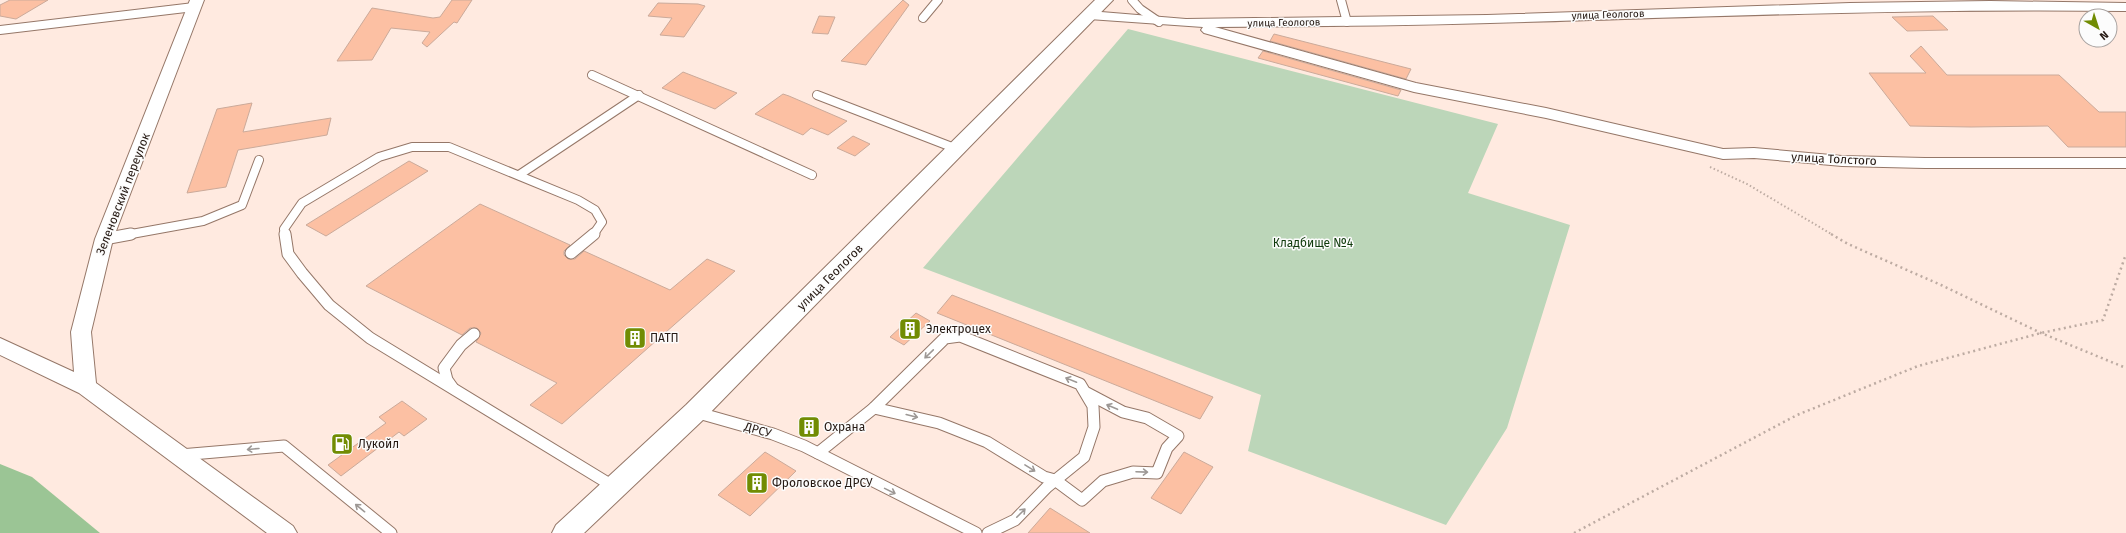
<svg xmlns="http://www.w3.org/2000/svg" width="2126" height="533" font-family="'Fira Sans',sans-serif">
	<style>
		.green { fill: #bcd6b9 }
		.forest { fill: #9bc595 }
		.building { fill: #fcc0a3; stroke: #cbaa9a }
		.lines { fill: none; stroke-linecap: round; stroke-linejoin: round }
		.lane-far1-casing { stroke: #957768; stroke-width: 10 }
		.lane-casing { stroke: #957768; stroke-width: 13 }
		.street-casing { stroke: #957768; stroke-width: 2 }
		.secondary-casing { stroke: #957768; stroke-width: 2 }
		.path-far1 { stroke: #bdaba2; stroke-width: 2; stroke-dasharray: 1.5 2.5; stroke-linecap: butt }
		.path { stroke: #bdaba2; stroke-width: 2.5; stroke-dasharray: 2 3.5; stroke-linecap: butt }
		.lane-far1 { stroke: #fff; stroke-width: 8 }
		.lane { stroke: #fff; stroke-width: 11 }
		.street { fill: #fff; fill-rule: evenodd }
		.secondary { fill: #fff; fill-rule: evenodd }
		.oneway { stroke: #9d9895 }
		.labels { text-anchor: middle; stroke-width: 3; stroke-linejoin: round; paint-order: stroke }
		.far-street-label { font-size: 10px; fill: #251913; stroke: #fcfcfc }
		.street-label { font-size: 12px; fill: #251913; stroke: #fcfcfc }
		.park-label { font-size: 12px; fill: #0f3a0b; stroke: #fcfcfc }
		.poi-label { font-size: 12px; fill: #251913; stroke: #fcfcfc; text-anchor: start }
	</style>
	<rect width="100%" height="100%" fill="#ffeae0"/>
	<path class="green" d="M1128 29 1498 124 1468 193 1570 225 1507 428 1446 525 1248 451 1261 395 923 268Z"/>
	<path class="forest" d="M0 464 32 477 100 533H0Z"/>
	<g class="building">
		<path d="M10 0H48L16 19 0 16V5Z"/>
		<path d="M452 0H472L457 23 454 22 427 47 422 43 430 32 391 28 372 60 337 61 372 8 433 18 440 17Z"/>
		<path d="M903 0 909 5 866 65 841 61Z"/>
		<path d="M658 3 698 4 705 6 684 37 660 35 672 18 648 16Z"/>
		<path d="M819 16 835 17 828 34 812 33Z"/>
		<path d="M1933 16 1948 30 1907 31 1892 17Z"/>
		<path d="M1274 34 1317 45 1411 69 1406 79 1270 41Z"/>
		<path d="M1921 46 1947 75H2059L2099 112H2126V147H2068L2048 126 1971 127 1910 126 1869 73H1926L1910 56Z"/>
		<path d="M1263 51 1401 90 1398 96 1258 58Z"/>
		<path d="M683 72 737 93 715 109 662 88Z"/>
		<path d="M783 94 789 96 847 121 828 135 811 128 803 135 755 114Z"/>
		<path d="M252 103 243 132 331 118 327 135 238 150 226 187 187 193 217 109Z"/>
		<path d="M853 136 870 144 855 156 837 148Z"/>
		<path d="M409 161 428 171 326 236 306 225Z"/>
		<path d="M480 204 570 245 564 251V255L568 259H575L584 251 670 290 707 259 735 271 562 424 530 405 557 383 476 342 481 333 477 328H470L462 335 366 286Z"/>
		<path d="M952 295 1153 373 1213 397 1200 419 937 313Z"/>
		<path d="M916 313 930 321 904 345 890 337Z"/>
		<path d="M402 401 427 419 404 436 399 432 341 476 328 465 386 423 379 417Z"/>
		<path d="M765 452 796 471 750 516 718 495Z"/>
		<path d="M1184 452 1213 467 1181 514 1151 498Z"/>
		<path d="M1050 508 1090 533H1028Z"/>
	</g>
	<g class="lines">
		<g class="lane-far1-casing">
			<g id="lane-far1">
				<path d="M1132 0 1140 9 1159 22"/>
				<path d="M1341 0 1347 22"/>
				<path d="M923 18 938 0"/>
				<path d="M0 30 194 7"/>
				<path d="M592 75 812 175"/>
				<path d="M817 95 957 149"/>
				<path d="M519 175 639 95"/>
				<path d="M126 235 203 221 242 205 259 160"/>
				<path d="M285 235 284 229 302 203 379 157 412 147H449L578 200 595 210 602 222 593 235"/>
			</g>
		</g>
		<g class="lane-casing">
			<g id="lane">
				<path d="M285 234 288 254 302 273 329 305 370 338 616 488"/>
				<path d="M104 239 131 234"/>
				<path d="M571 253 594 234"/>
				<path d="M452 387 447 380 444 368 461 345 474 334"/>
				<path d="M874 408 939 423 987 442 1044 477 1055 480 1082 500 1103 481 1133 472 1157 473 1167 448 1178 436 1147 418 1123 412 1087 393"/>
				<path d="M695 412 773 434 804 446 976 533"/>
				<path d="M818 453 874 408 945 338 960 336 1080 384 1093 406 1094 427 1084 457 1047 487 1015 520 988 533"/>
				<path d="M180 455 284 446 391 533"/>
			</g>
		</g>
		<g class="street-casing">
			<g id="street">
				<path d="M190 0H204L113 239 91 332 96 383 293 526 297 533H267L79 393 0 355V338L74 372 71 332 95 239Z"/>
				<path d="M1990 1 2126 3V11C1914 8 1702 17 1490 23 1398 26 1307 26 1215 27L1416 83 1546 108 1723 149 1754 148 1842 156 1925 158H2126V168H1925L1842 166 1754 158 1723 159 1546 118 1414 92 1204 33 1201 30 1203 27 1089 19 1084 18 1082 15 1084 12 1089 11 1186 19 1487 15 1850 3Z"/>
			</g>
		</g>
		<g class="secondary-casing">
			<path id="secondary" d="M1095 0H1113L704 419 584 533H552L556 525 686 405Z"/>
		</g>
		<path class="path-far1" d="M1710 167 1747 184 1833 235"/>
		<g class="path">
			<path d="M1831 234 1848 244 1941 285 2041 333 2126 368"/>
			<path d="M1574 533 1797 415 1918 366 2041 333 2103 320 2126 254"/>
		</g>
		<use href="#lane-far1" class="lane-far1"/>
		<use href="#lane" class="lane"/>
		<use href="#street" class="street"/>
		<use href="#secondary" class="secondary"/>
	</g>
	<defs><path id="oneway-shaft" d="M-6 0H5M1.5-3L5.5 0L1.5 3" fill="none" stroke-width="1.6" stroke-linecap="round" stroke-linejoin="round"/></defs>
	<g class="oneway">
		<use href="#oneway-shaft" transform="translate(929 354) rotate(136)"/>
		<use href="#oneway-shaft" transform="translate(1071 380) rotate(-158)"/>
		<use href="#oneway-shaft" transform="translate(1112 407) rotate(-157)"/>
		<use href="#oneway-shaft" transform="translate(912 416) rotate(14)"/>
		<use href="#oneway-shaft" transform="translate(253 449) rotate(175)"/>
		<use href="#oneway-shaft" transform="translate(1030 468) rotate(32)"/>
		<use href="#oneway-shaft" transform="translate(1142 472) rotate(2)"/>
		<use href="#oneway-shaft" transform="translate(890 491) rotate(26)"/>
		<use href="#oneway-shaft" transform="translate(360 508) rotate(-141)"/>
		<use href="#oneway-shaft" transform="translate(1021 513) rotate(-45)"/>
	</g>
	<defs>
		<g id="building-square" transform="scale(1.15)"><rect x="-9" y="-9" width="18" height="18" rx="4" fill="#718c03" stroke="#fcfcfc"/><path d="M-4-6H4V6H1V3H-1V6H-4ZM-2.5-4.3h1.7v1.8h-1.7ZM.8-4.3h1.7v1.8H.8ZM-2.5-1h1.7V.8h-1.7ZM.8-1h1.7V.8H.8Z" fill="#fff"/></g>
		<g id="fuel-square" transform="scale(1.15)"><rect x="-9" y="-9" width="18" height="18" rx="4" fill="#718c03" stroke="#fcfcfc"/><path d="M-5.5-6h7V0h2V4h1.3V-2.5L3-4.5l.8-.8L6-3V5H2.5V1h-1V6h-7ZM-4.2-4.7v3.2H.2V-4.7Z" fill="#fff"/></g>
	</defs>
	<g fill-rule="evenodd">
		<use href="#building-square" x="910" y="329"/>
		<use href="#building-square" x="635" y="338"/>
		<use href="#building-square" x="809" y="427"/>
		<use href="#fuel-square" x="342" y="444"/>
		<use href="#building-square" x="757" y="483"/>
	</g>
	<g class="labels">
		<g class="far-street-label">
			<text transform="translate(1608 14) rotate(-2)" y="4">улица Геологов</text>
			<text transform="translate(1284 22) rotate(-1)" y="4">улица Геологов</text>
		</g>
		<g class="street-label">
			<text transform="translate(1834 159) rotate(3)" y="4">улица Толстого</text>
			<text transform="translate(123 194) rotate(-69)" y="4">Зеленовский переулок</text>
			<text transform="translate(830 277) rotate(-45)" y="4">улица Геологов</text>
			<text transform="translate(758 430) rotate(16)" y="4">ДРСУ</text>
		</g>
		<g class="park-label">
			<text x="1313" y="247">Кладбище №4</text>
		</g>
		<g class="poi-label">
			<text x="926" y="333">Электроцех</text>
			<text x="650" y="342">ПАТП</text>
			<text x="824" y="431">Охрана</text>
			<text x="358" y="448">Лукойл</text>
			<text x="772" y="487">Фроловское ДРСУ</text>
		</g>
	</g>
	<g transform="translate(2098 28) rotate(141)"><circle r="19" fill="#fcfcfc" stroke="#a6a19f"/>
	<path d="M0-3L7 15L0 10L-7 15Z" fill="#718c03"/>
	<text y="-6" font-size="11" font-weight="bold" text-anchor="middle" fill="#251913">N</text>
	</g>
</svg>
